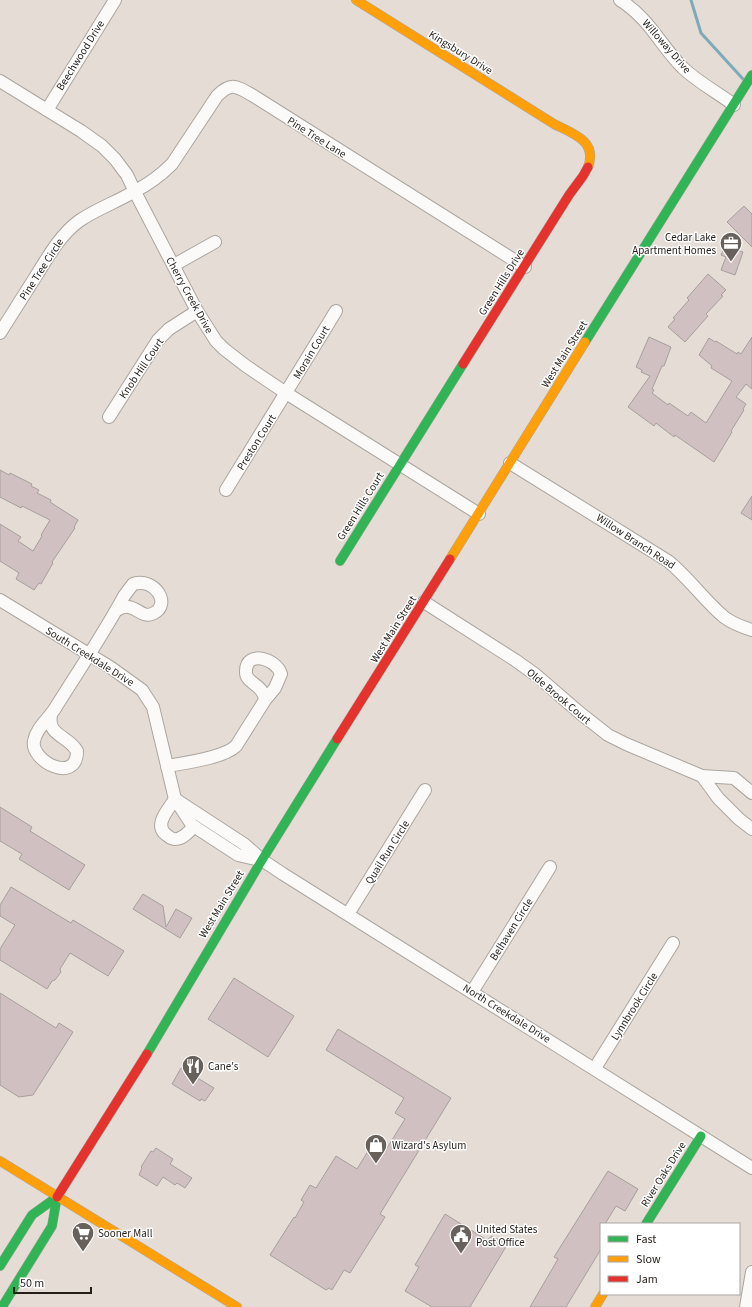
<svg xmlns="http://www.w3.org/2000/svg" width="752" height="1307" font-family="'Source Sans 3',sans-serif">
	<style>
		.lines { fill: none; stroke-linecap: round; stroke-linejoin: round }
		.stream { stroke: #7da9b8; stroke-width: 3 }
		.building { fill: #d0c0c1; stroke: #a69f9c }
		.street-casing { stroke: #aba59f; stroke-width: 14 }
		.fast-casing { stroke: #aba59f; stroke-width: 10 }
		.slow-casing { stroke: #aba59f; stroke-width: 10 }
		.jam-casing { stroke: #aba59f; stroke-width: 10 }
		.street { stroke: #fbfaf9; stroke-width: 12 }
		.fast { stroke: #30b455; stroke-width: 9 }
		.slow { stroke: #ff9f0a; stroke-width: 9 }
		.jam { stroke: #e5322d; stroke-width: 9 }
		.labels { text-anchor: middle; stroke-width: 3; stroke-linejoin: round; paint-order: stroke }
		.street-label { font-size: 11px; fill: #241e19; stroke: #fff }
		.poi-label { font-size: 11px; fill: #241e19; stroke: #fff; text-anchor: start }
	</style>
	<rect width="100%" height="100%" fill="#e5ddd5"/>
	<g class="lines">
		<path class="stream" d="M691 0 701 33 743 79"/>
	</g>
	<g class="building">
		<path d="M744 206 752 214V247L727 222Z"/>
		<path d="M725 246 743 252 735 275 721 270 726 257 721 255Z"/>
		<path d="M708 274 726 290 721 295 723 296 706 314 708 316 685 342 668 327 675 319 673 318 689 300 687 298Z"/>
		<path d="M649 337 671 347 664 366H662L652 389 654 390 652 393 668 405 669 403 688 416 691 412 706 423 732 381 711 368 712 366 699 355 709 338 715 342 716 341 737 354 738 352 741 354 752 337V389L746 384 736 397 746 404 743 409 744 410 731 431 732 432 714 462 675 435 674 437 656 423 654 426 628 407 650 376 641 372 642 370 636 367Z"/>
		<path d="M0 470 9 475 10 473 32 484 31 486 39 490 37 493 51 500 50 502 78 520 74 527 75 528 52 562 53 563 41 584 39 583 34 590 16 579 19 573 0 561V524L21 537 18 541 33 551 42 536 41 535 50 520 22 506 21 508 0 497Z"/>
		<path d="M752 496V520L741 513Z"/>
		<path d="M0 807 32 827 30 831 85 865 69 890 19 859 22 854 0 841Z"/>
		<path d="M11 887 71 923 73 920 124 951 108 976 70 953 60 969 61 972 55 980 52 981 47 989 0 960V949L15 925 0 916V905Z"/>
		<path d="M143 894 163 906 166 927 176 909 192 918 180 938 133 909Z"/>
		<path d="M234 978 294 1016 268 1057 208 1019Z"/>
		<path d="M0 993 56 1028 59 1023 73 1032 33 1095 19 1097 0 1085Z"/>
		<path d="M338 1029 451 1098 380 1214 385 1217 350 1273 344 1270 332 1290 329 1288 326 1290 270 1255 294 1217 295 1218 304 1202 301 1200 310 1185 316 1188 336 1156 357 1169 370 1148 382 1156 405 1119 395 1113 404 1098 326 1050Z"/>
		<path d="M181 1068 214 1088 205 1101 201 1099 200 1101 172 1084Z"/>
		<path d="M156 1148 173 1159 170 1164 192 1178 185 1188 177 1183 175 1185 163 1177 157 1186 139 1175 142 1168 141 1167 151 1151 153 1152Z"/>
		<path d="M608 1171 638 1189 625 1211 616 1206 605 1224H601V1249L566 1307H530L558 1259 554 1257Z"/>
		<path d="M445 1214 487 1240 492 1236 507 1245 470 1307H432L405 1291 419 1267 415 1265Z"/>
	</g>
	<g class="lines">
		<g class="street-casing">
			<g id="street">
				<path d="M620 0C650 19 660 45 683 68 699 83 717 92 734 105"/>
				<path d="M0 81 81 131 102 146 115 159 127 175 135 192 197 311 216 341 224 349 246 366 286 393 479 514"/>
				<path d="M47 110 115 0"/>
				<path d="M174 265 215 242"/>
				<path d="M0 333C12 314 24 295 36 276 48 257 60 235 79 221 96 209 117 202 135 191 149 184 161 175 172 164L217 96C231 82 236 86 252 95L525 267"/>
				<path d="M109 417 158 340 169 329 197 311"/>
				<path d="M510 463 668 561C689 578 704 600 724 617 732 623 742 627 752 630"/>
				<path d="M226 490 336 311"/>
				<path d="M0 600 110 667 142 690 153 707 175 799 192 825 238 855 260 860"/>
				<path d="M424 602 515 660 536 675 580 713 608 735 626 744 702 776 734 778 752 793"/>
				<path d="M51 715C47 736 68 735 77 751 77 785 30 761 34 741 36 729 47 720 54 710 77 673 103 635 124 596L133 584C156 577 171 605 154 613 140 621 135 599 117 610"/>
				<path d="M167 766C184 763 224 758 236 746L265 700 275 688 281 674C276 658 246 650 246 671 245 684 263 683 265 700"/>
				<path d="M702 776 718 798 739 819 752 829"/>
				<path d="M175 799 244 844 262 860 283 874 752 1168"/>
				<path d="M175 799C168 810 152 826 168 836 171 839 176 840 180 838 186 836 189 830 195 827"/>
				<path d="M348 914 425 790"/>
				<path d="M472 992 550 867"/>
				<path d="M595 1068 673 943"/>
				<path d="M746 1307 752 1272"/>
			</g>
		</g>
		<g class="fast-casing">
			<g id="fast">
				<path d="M585 342 752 75"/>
				<path d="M340 561 463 364"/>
				<path d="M147 1054 262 860 337 739"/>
				<path d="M646 1224 701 1136"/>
				<path d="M0 1266 32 1215 57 1197"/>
				<path d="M2 1307 52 1226 57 1197"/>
			</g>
		</g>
		<g class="slow-casing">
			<g id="slow">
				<path d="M356 0 554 124C572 133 598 141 588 167"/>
				<path d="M450 559 585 342"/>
				<path d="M0 1161 237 1307"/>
				<path d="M595 1307 603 1294"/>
			</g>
		</g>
		<g class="jam-casing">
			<g id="jam">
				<path d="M463 364 569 195 583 176 588 167"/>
				<path d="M337 739 450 559"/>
				<path d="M57 1197 147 1054"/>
			</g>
		</g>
		<use href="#street" class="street"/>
		<use href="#fast" class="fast"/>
		<use href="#slow" class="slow"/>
		<use href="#jam" class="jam"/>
	</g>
	<defs>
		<g id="office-pin" transform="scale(1.15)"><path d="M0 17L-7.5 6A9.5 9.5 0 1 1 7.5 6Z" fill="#68615b" stroke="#fff"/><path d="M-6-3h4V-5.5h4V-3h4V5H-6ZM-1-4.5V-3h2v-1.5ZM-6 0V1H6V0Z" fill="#fff"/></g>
		<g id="restaurant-pin" transform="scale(1.15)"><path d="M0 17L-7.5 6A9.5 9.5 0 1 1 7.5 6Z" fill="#68615b" stroke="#fff"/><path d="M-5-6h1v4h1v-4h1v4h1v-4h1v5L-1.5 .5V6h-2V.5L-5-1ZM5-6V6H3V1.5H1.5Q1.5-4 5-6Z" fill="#fff"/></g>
		<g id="shop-pin" transform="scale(1.15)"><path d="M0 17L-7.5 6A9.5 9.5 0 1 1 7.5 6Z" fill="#68615b" stroke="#fff"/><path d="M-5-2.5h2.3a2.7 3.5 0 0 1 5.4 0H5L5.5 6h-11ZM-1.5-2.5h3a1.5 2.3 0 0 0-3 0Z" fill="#fff"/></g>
		<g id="supermarket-pin" transform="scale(1.15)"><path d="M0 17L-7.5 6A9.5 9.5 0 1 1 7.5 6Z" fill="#68615b" stroke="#fff"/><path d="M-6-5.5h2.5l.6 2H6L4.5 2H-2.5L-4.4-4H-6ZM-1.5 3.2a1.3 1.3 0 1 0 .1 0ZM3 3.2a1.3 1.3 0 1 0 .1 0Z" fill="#fff"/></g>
		<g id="civic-pin" transform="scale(1.15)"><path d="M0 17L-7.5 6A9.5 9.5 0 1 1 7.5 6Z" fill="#68615b" stroke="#fff"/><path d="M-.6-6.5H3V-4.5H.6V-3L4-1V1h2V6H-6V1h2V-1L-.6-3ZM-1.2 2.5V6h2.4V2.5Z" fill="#fff"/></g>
	</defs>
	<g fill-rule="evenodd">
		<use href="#office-pin" x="731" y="243"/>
		<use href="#restaurant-pin" x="193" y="1066"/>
		<use href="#shop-pin" x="376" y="1145"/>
		<use href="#supermarket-pin" x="83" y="1233"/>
		<use href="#civic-pin" x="461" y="1235"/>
	</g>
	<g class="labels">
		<g class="street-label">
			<text transform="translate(667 46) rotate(49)" y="4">Willoway Drive</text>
			<text transform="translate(461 52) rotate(32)" y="4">Kingsbury Drive</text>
			<text transform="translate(80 55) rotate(-58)" y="4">Beechwood Drive</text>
			<text transform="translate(317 137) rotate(32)" y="4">Pine Tree Lane</text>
			<text transform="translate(41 269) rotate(-57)" y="4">Pine Tree Circle</text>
			<text transform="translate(501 282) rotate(-58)" y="4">Green Hills Drive</text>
			<text transform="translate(190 295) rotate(61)" y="4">Cherry Creek Drive</text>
			<text transform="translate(311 352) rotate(-59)" y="4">Morain Court</text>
			<text transform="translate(564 354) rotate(-58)" y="4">West Main Street</text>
			<text transform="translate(141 368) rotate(-56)" y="4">Knob Hill Court</text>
			<text transform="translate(256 442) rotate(-58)" y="4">Preston Court</text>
			<text transform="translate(360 506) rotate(-58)" y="4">Green Hills Court</text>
			<text transform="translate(636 541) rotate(33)" y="4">Willow Branch Road</text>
			<text transform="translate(393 629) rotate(-58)" y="4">West Main Street</text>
			<text transform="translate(90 656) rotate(32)" y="4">South Creekdale Drive</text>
			<text transform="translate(559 696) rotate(40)" y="4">Olde Brook Court</text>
			<text transform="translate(387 852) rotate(-58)" y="4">Quail Run Circle</text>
			<text transform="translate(221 904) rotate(-59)" y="4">West Main Street</text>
			<text transform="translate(511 929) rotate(-58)" y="4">Belhaven Circle</text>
			<text transform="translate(634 1006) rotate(-58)" y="4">Lynnbrook Circle</text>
			<text transform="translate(507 1013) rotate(32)" y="4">North Creekdale Drive</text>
			<text transform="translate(663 1174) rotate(-58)" y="4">River Oaks Drive</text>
		</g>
		<g class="poi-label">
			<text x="716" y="241" text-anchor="end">Cedar Lake<tspan x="716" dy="13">Apartment Homes</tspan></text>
			<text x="208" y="1070">Cane's</text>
			<text x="392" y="1149">Wizard's Asylum</text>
			<text x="476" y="1233">United States<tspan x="476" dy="13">Post Office</tspan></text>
			<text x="98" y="1237">Sooner Mall</text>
		</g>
	</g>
	<rect x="600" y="1223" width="140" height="72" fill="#ffffff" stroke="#a7a5a3"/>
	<rect x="608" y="1236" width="20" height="6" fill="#30b455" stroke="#a7a5a3"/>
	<text x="636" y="1243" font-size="12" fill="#241e19">Fast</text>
	<rect x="608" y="1256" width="20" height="6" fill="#ff9f0a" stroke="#a7a5a3"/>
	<text x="636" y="1263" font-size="12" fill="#241e19">Slow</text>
	<rect x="608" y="1276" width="20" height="6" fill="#e5322d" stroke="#a7a5a3"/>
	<text x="636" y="1283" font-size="12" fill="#241e19">Jam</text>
	<path d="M14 1287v6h77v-6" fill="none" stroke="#241e19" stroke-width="2"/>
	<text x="20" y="1287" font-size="12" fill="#241e19" stroke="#ffffff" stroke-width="3" paint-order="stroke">50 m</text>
</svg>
